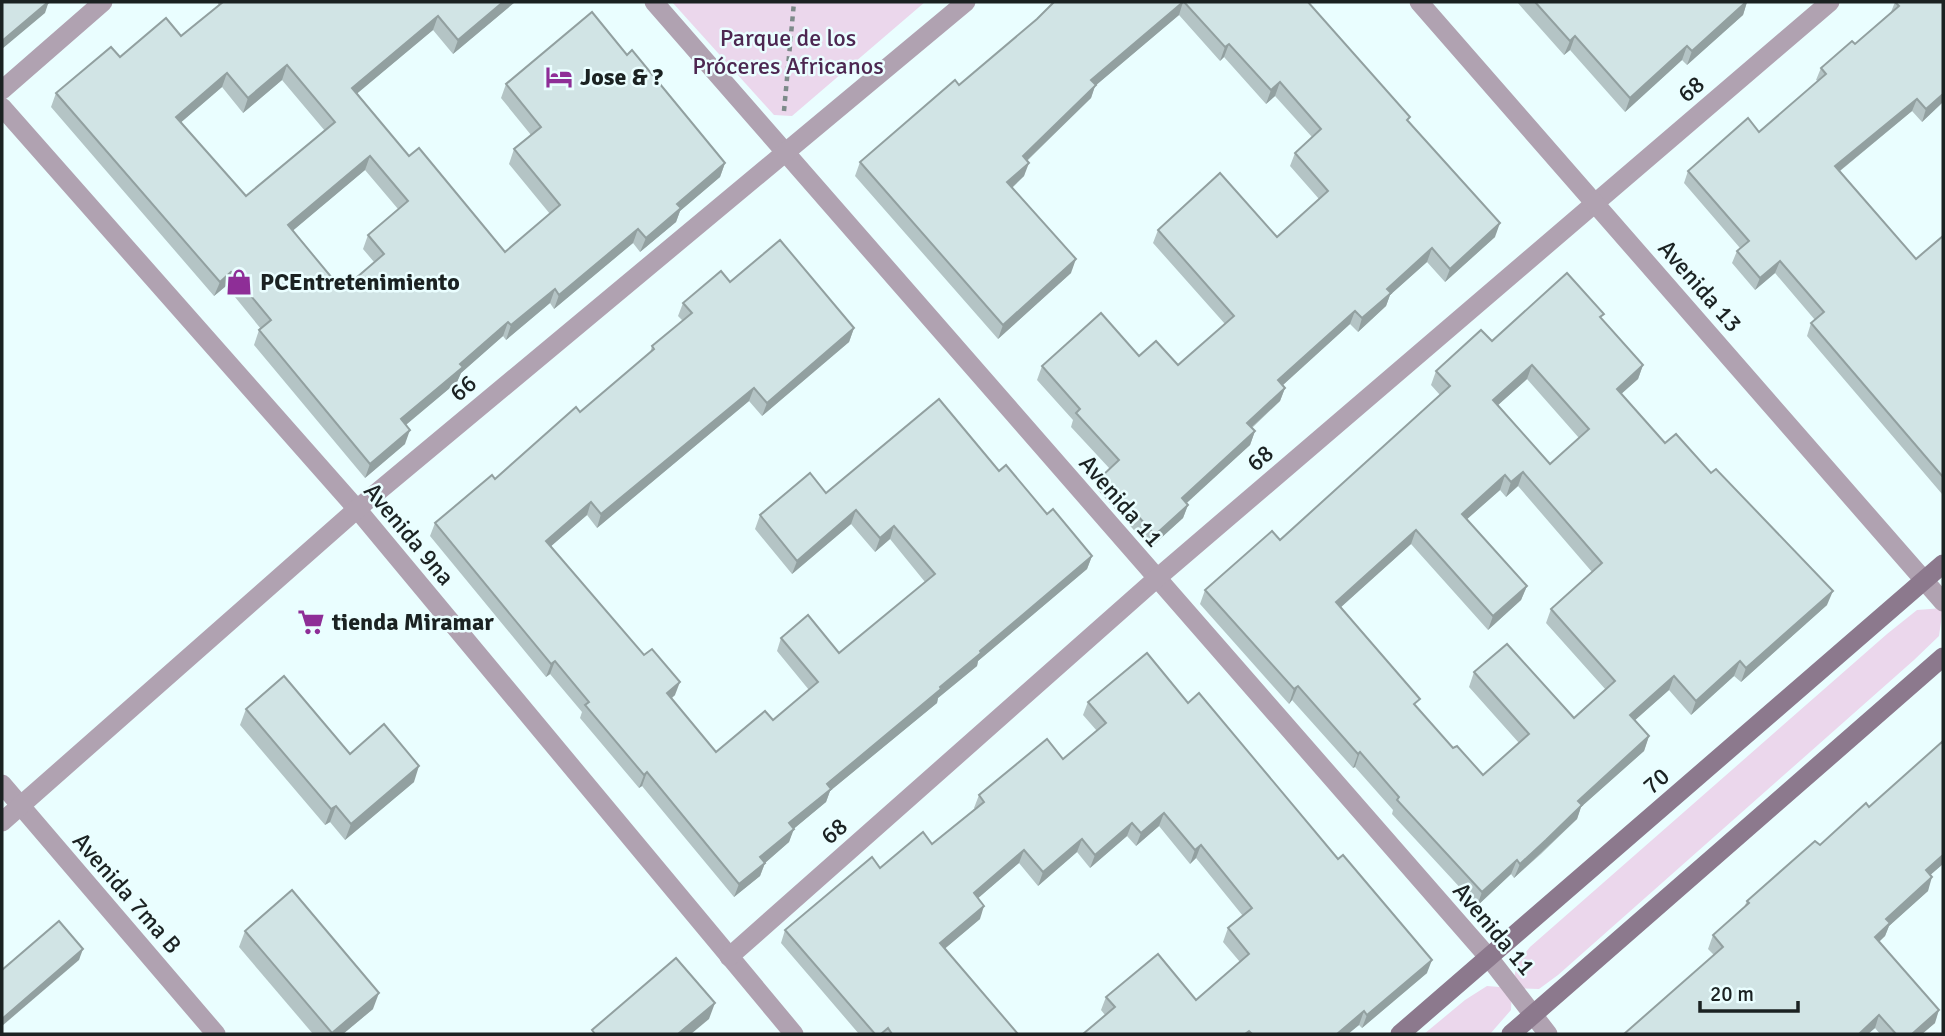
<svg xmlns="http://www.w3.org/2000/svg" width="1945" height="1036" font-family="Signika,sans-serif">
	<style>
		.green { fill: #ebd7ec }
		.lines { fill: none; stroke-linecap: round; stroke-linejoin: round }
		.path { stroke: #7d8a8a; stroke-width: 4.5; stroke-dasharray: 5 5; stroke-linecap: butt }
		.minor { stroke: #b0a2b1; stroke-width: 19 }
		.tertiary { stroke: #b0a2b1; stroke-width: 19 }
		.secondary { stroke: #8c798d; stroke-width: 19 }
		.wall { fill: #b4c4c5; fill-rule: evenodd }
		.shaded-wall { fill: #92a0a0 }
		.building { fill: #d1e4e5; stroke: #92a0a0; stroke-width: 2; fill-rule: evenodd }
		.labels { text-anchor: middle; stroke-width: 5; stroke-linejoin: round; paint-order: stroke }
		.park-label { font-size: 24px; fill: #4d2751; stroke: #eafeff }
		.poi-label { font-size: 24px; font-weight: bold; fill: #1b2222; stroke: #eafeff; text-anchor: start }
		.street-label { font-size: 24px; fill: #1b2222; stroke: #eafeff }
	</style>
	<rect width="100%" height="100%" fill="#eafeff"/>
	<g class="green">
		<path d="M672 2H925L792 116 774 115Z"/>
		<path d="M1943 608 1939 636 1914 660 1558 975 1539 989 1512 988 1511 1010 1490 1034H1424L1465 1000 1487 986 1512 988 1517 963 1530 947 1887 634 1917 610Z"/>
	</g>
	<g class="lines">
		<path class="path" d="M784 111 794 2"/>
		<g class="minor">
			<path d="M654 2 1490 959 1548 1034"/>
			<path d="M2 90 103 2"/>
			<path d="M2 107 357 509 794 1034"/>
			<path d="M2 784 216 1034"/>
			<path d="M2 822 357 509 966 2"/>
			<path d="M729 957 1156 579 1830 2"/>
		</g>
		<path class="tertiary" d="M1419 2 1943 602"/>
		<g class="secondary">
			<path d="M1400 1034 1943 564"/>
			<path d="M1511 1034 1943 657"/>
		</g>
	</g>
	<g class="wall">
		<path d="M217 2H515L453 54 433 30 357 93 409 156 505 252 550 214 509 164 514 149 531 135 501 98 506 84 627 55 725 163 720 177 680 211 676 222 640 252 633 243 554 309 550 303 506 340 503 336 461 373 457 382 406 425 405 444 365 478 254 345 259 330 261 329 226 286 214 296 51 107 56 93 120 57 181 36 219 5ZM282 80 325 131 246 196 181 122 222 87 243 113ZM365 170 398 209 368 235 363 249 374 262 342 290 293 230Z"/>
		<path d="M1054 2H1308L1408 122 1495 237 1445 282 1427 262 1390 295 1386 306 1358 332 1350 324 1283 385 1285 388 1280 401 1252 428 1255 431 1250 445 1186 503 1188 505 1183 518 1150 548 1097 489 1102 476 1110 469 1071 427 1073 420 1037 380 1042 366 1139 356 1178 365 1225 324 1153 243 1158 230 1277 237 1319 199 1290 166 1295 153 1312 137 1275 96 1266 104 1224 57 1220 61 1179 15 1095 86 1091 98 1027 161 1024 176 1012 188 1071 273 998 339 855 176 860 162 959 85 1037 19Z"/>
		<path d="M1517 2H1747L1743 15 1687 65 1682 60 1625 112 1570 50 1564 55Z"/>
		<path d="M1895 2H1943V102L1922 122 1912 111 1840 171 1916 259 1943 236V493L1942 494 1807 336 1811 323 1815 320 1775 273 1755 290 1732 263 1737 251 1740 248 1684 183 1688 171 1759 132 1818 81 1816 80 1821 68 1855 44 1891 12Z"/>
		<path d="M730 282 854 328 849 342 762 416 749 401 597 528 587 515 551 546 675 695 671 699 716 752 773 720 809 690 777 651 781 638 839 653 925 582 890 539 875 552 851 524 792 574 755 529 760 515 826 493 999 471 1092 556 1087 569 978 661 977 666 938 698 937 703 830 791 826 802 793 829 789 842 765 863 760 876 734 897 642 786 639 788 580 718 582 712 550 674 546 677 430 536 435 523 495 479 580 412 650 353 652 346 683 321 678 316 683 303Z"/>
		<path d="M1602 319 1643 365 1638 379 1621 394 1665 443 1827 605 1741 682 1734 676 1691 715 1669 690 1635 720 1649 736 1644 751 1581 807 1577 819 1541 854 1514 878 1511 874 1477 906 1392 814 1393 810 1355 767 1353 768 1292 700 1289 704 1200 604 1205 590 1280 540 1440 395 1431 385 1436 371 1492 341ZM1527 379 1579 438 1550 464 1498 405ZM1518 486 1592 572 1551 609 1546 623 1606 690 1574 718 1474 672 1469 687 1519 743 1483 775 1453 748 1417 707 1340 608 1411 544 1488 630 1521 600 1527 586 1467 519 1500 490 1506 497Z"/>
		<path d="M1088 702 1188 703 1427 973 1362 1028 1359 1025 1348 1034H1083L1105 1015 1101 1010 1106 997 1196 1000 1240 962 1223 942 1228 928 1243 916 1196 858 1190 864 1159 826 1136 846 1127 836 1090 868 1077 852 1038 886 1019 863 978 898 980 919 944 949 1018 1034H859L781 943 785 930 880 868 932 844 975 809 974 808 979 795 1063 759 1097 731 1083 715Z"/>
		<path d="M246 709 350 754 414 782 345 840 330 822 325 825 240 725Z"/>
		<path d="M1943 741V864L1930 875 1928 891 1889 926 1885 936 1879 942 1935 1023 1922 1034H1880L1875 1028 1868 1034H1624L1714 955 1708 949 1713 935 1744 907 1747 901 1869 807Z"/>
		<path d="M245 931 373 1009 343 1034H313L239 947Z"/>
	</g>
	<g class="shaded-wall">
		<path d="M45 2H51L48 4 45 13 2 49V41Z"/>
		<path d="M503 2H515L453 54 458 40Z"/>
		<path d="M1183 2 1179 15 1095 86 1091 98 1018 169 1023 156 1091 80Z"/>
		<path d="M1746 2H1747L1743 15 1687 65 1692 51Z"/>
		<path d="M438 16 433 30 347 102 352 88Z"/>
		<path d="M1575 36 1570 50 1564 55 1570 41Z"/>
		<path d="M1229 44 1224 57 1220 61 1225 47Z"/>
		<path d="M1687 46 1682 60 1625 112 1630 98Z"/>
		<path d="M287 65 282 80 243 113 248 98Z"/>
		<path d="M227 73 222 87 171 131 176 117Z"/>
		<path d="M1280 82 1275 96 1266 104 1271 90Z"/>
		<path d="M1943 94V102L1922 122 1926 109Z"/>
		<path d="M1917 99 1912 111 1831 178 1835 166Z"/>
		<path d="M370 156 365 170 283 239 288 225Z"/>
		<path d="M725 163 720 177 680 211 676 222 640 252 646 238 677 204Z"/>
		<path d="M1029 163 1024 176 1003 196 1007 182Z"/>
		<path d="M1500 223 1495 237 1445 282 1450 269Z"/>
		<path d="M638 229 633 243 554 309 559 295Z"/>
		<path d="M1432 248 1427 262 1390 295 1386 306 1358 332 1362 318 1387 289Z"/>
		<path d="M1076 259 1071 273 998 339 1003 325Z"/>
		<path d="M1780 261 1775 273 1755 290 1760 278Z"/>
		<path d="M231 272 226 286 214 296 220 282Z"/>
		<path d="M555 289 550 303 506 340 511 325Z"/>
		<path d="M1355 311 1350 324 1273 394 1278 380Z"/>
		<path d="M508 322 503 336 461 373 457 382 396 433 401 419 460 364Z"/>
		<path d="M854 328 849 342 762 416 767 403Z"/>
		<path d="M1532 365 1527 379 1488 414 1493 400Z"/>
		<path d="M1643 365 1638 379 1611 403 1617 389Z"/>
		<path d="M754 388 749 401 597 528 601 514Z"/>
		<path d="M1285 388 1280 401 1242 436 1247 423Z"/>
		<path d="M410 430 405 444 365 478 370 464Z"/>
		<path d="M1255 431 1250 445 1177 512 1182 498Z"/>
		<path d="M1523 472 1518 486 1506 497 1511 482Z"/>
		<path d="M1505 475 1500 490 1457 528 1462 514Z"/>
		<path d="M591 502 587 515 542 554 546 541Z"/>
		<path d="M1188 505 1183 518 1150 548 1155 535Z"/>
		<path d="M856 510 851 524 792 574 797 561Z"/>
		<path d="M894 526 890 539 875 552 880 538Z"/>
		<path d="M1416 530 1411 544 1331 616 1336 602Z"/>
		<path d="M1092 556 1087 569 978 661 977 666 938 698 937 703 830 791 826 802 784 837 789 823 827 784 940 687 980 651Z"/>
		<path d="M1527 586 1521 600 1488 630 1493 616Z"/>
		<path d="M1833 591 1827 605 1741 682 1746 668Z"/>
		<path d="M555 661 550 674 546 677 551 664Z"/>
		<path d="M1740 661 1734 676 1691 715 1696 701Z"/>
		<path d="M1674 676 1669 690 1625 729 1630 715Z"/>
		<path d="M680 682 675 695 662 706 667 693Z"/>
		<path d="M1298 686 1292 700 1289 704 1294 689Z"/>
		<path d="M1649 736 1644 751 1581 807 1577 819 1514 878 1520 864 1578 801Z"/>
		<path d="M1360 752 1355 767 1353 768 1358 754Z"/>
		<path d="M419 766 414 782 345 840 351 824Z"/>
		<path d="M647 772 642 786 639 788 644 775Z"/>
		<path d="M336 806 330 822 325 825 331 809Z"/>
		<path d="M1164 813 1159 826 1136 846 1141 833Z"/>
		<path d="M1132 823 1127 836 1090 868 1095 855Z"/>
		<path d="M794 829 789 842 765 863 760 876 734 897 739 884 760 857Z"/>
		<path d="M1082 839 1077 852 1038 886 1043 872Z"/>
		<path d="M1201 845 1196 858 1190 864 1195 850Z"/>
		<path d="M1024 850 1019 863 969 906 974 893Z"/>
		<path d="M1943 855V864L1921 883 1926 870Z"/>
		<path d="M1517 860 1511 874 1477 906 1482 892Z"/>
		<path d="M1932 877 1928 891 1889 926 1885 936 1870 950 1875 937 1886 919Z"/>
		<path d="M984 906 980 919 935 957 940 943Z"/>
		<path d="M83 949 79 960 2 1026V1019Z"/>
		<path d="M1432 960 1427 973 1362 1028 1367 1015Z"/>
		<path d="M379 993 373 1009 343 1034H331Z"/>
		<path d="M715 1003 709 1019 691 1034H678Z"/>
		<path d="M1939 1010 1935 1023 1922 1034H1912Z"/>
		<path d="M1364 1011 1359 1025 1348 1034H1337Z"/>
		<path d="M1879 1015 1875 1028 1868 1034H1859Z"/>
	</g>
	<g class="building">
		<path d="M2 2H48L2 41Z"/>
		<path d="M223 2H503L458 40 438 16 352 88 409 156 419 148 505 252 560 205 514 149 541 127 506 84 592 12 627 55 632 50 725 163 677 204 681 208 646 238 638 229 559 295 555 289 511 325 508 322 460 364 463 367 401 419 410 430 370 464 259 330 271 320 231 272 220 282 56 93 111 47 120 57 166 18 181 36ZM287 65 335 122 246 196 176 117 227 73 248 98ZM370 156 408 201 368 235 384 254 342 290 288 225Z"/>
		<path d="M1054 2H1183L1091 80 1096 85 1023 156 1029 163 1007 182 1076 259 1003 325 860 162 955 80 959 85 1037 19Z"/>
		<path d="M1184 2H1308L1410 117 1407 120 1500 223 1450 269 1432 248 1387 289 1391 293 1362 318 1355 311 1278 380 1285 388 1247 423 1255 431 1182 498 1188 505 1155 535 1102 476 1119 460 1076 413 1080 409 1042 366 1101 313 1139 356 1156 341 1178 365 1234 316 1158 230 1220 173 1277 237 1328 191 1295 153 1321 129 1280 82 1271 90 1229 44 1225 47Z"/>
		<path d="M1535 2H1746L1692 51 1687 46 1630 98 1575 36 1570 41Z"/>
		<path d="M1895 2H1943V94L1926 109 1917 99 1835 166 1916 259 1943 236V477L1811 323 1824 312 1780 261 1760 278 1737 251 1749 241 1688 171 1748 118 1759 132 1826 74 1821 68 1852 41 1855 44 1899 6Z"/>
		<path d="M780 240 854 328 767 403 754 388 601 514 591 502 546 541 644 655 652 649 680 682 667 693 716 752 765 711 773 720 818 682 781 638 808 615 839 653 935 574 894 526 880 538 856 510 797 561 760 515 810 473 826 493 939 399 999 471 1006 465 1047 514 1053 509 1092 556 980 651 981 653 940 687 941 689 827 784 831 789 789 823 794 829 760 857 765 863 739 884 647 772 644 775 585 705 589 702 555 661 551 664 435 523 492 475 495 479 576 407 580 412 654 349 652 346 692 313 683 303 721 271 730 282Z"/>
		<path d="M1567 273 1604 314 1600 317 1643 365 1617 389 1665 443 1676 434 1711 473 1716 469 1833 591 1746 668 1740 661 1696 701 1674 676 1630 715 1649 736 1578 801 1582 805 1546 840 1520 864 1517 860 1482 892 1397 800 1399 797 1360 752 1358 754 1298 686 1294 689 1205 590 1272 531 1280 540 1450 386 1436 371 1481 330 1492 341ZM1532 365 1589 429 1550 464 1493 400ZM1523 472 1602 563 1551 609 1615 681 1574 718 1507 644 1474 672 1529 734 1483 775 1457 746 1453 748 1414 704 1420 699 1336 602 1416 530 1493 616 1527 586 1462 514 1505 475 1511 482Z"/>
		<path d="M1147 653 1188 703 1199 693 1338 859 1343 855 1432 960 1367 1015 1364 1011 1337 1034H1252L1249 1031 1245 1034H1083L1115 1007 1106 997 1158 954 1196 1000 1249 954 1228 928 1252 908 1201 845 1195 850 1164 813 1141 833 1132 823 1095 855 1082 839 1043 872 1024 850 974 893 984 906 940 943 1018 1034H892L888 1028 881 1034H875L785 930 872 857 880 868 923 832 932 844 984 802 979 795 1047 739 1063 759 1106 723 1088 702Z"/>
		<path d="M284 676 350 754 384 724 419 766 351 824 336 806 331 809 246 709Z"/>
		<path d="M1943 741V855L1926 870 1932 877 1886 919 1890 923 1875 937 1939 1010 1912 1034H1896L1879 1015 1859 1034H1624L1723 947 1713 935 1749 903 1747 901 1815 841 1820 845 1866 803 1869 807Z"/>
		<path d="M292 890 379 993 332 1033 245 931Z"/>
		<path d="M59 921 83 949 2 1019V970Z"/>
		<path d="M676 958 715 1003 678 1034H595L592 1030Z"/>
	</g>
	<defs>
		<g id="hotel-bare" transform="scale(2.1)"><path d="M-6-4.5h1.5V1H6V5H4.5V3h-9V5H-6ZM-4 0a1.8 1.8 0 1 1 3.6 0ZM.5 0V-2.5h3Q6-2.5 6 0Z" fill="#8e2e97" stroke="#eafeff" stroke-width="2.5" paint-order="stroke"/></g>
		<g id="shop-bare" transform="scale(2.1)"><path d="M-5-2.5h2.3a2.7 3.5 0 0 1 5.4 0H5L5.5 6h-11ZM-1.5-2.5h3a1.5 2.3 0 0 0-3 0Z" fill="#8e2e97" stroke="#eafeff" stroke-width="2.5" paint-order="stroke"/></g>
		<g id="supermarket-bare" transform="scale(2.1)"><path d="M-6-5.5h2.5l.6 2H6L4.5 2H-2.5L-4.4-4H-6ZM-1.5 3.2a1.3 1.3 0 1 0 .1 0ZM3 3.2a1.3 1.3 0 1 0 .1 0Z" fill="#8e2e97" stroke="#eafeff" stroke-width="2.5" paint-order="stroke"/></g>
	</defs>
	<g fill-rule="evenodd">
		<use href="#hotel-bare" x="559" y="77"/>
		<use href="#shop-bare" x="239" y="282"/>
		<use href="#supermarket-bare" x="311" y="622"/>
	</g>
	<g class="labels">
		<g class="park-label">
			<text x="788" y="46">Parque de los<tspan x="788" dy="28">Próceres Africanos</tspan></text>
		</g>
		<g class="poi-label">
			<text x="580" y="85">Jose &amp; ?</text>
			<text x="260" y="290">PCEntretenimiento</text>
			<text x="332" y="630">tienda Miramar</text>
		</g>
		<g class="street-label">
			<text transform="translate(1691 89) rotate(-41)" y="8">68</text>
			<text transform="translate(1700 286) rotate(49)" y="8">Avenida 13</text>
			<text transform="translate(463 388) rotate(-40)" y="8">66</text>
			<text transform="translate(1260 458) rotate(-41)" y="8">68</text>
			<text transform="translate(1121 501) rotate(49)" y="8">Avenida 11</text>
			<text transform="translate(409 534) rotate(50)" y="8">Avenida 9na</text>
			<text transform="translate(1656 781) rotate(-41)" y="8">70</text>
			<text transform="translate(834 831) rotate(-41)" y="8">68</text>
			<text transform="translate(127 893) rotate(49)" y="8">Avenida 7ma B</text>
			<text transform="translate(1494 929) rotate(50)" y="8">Avenida 11</text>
		</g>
	</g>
	<rect width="1945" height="1036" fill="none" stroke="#1b2222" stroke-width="7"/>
	<path d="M1700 1001v10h98v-10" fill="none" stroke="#1b2222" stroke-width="3.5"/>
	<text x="1710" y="1001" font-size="21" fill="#1b2222" stroke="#eafeff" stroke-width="5" paint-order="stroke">20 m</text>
</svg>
